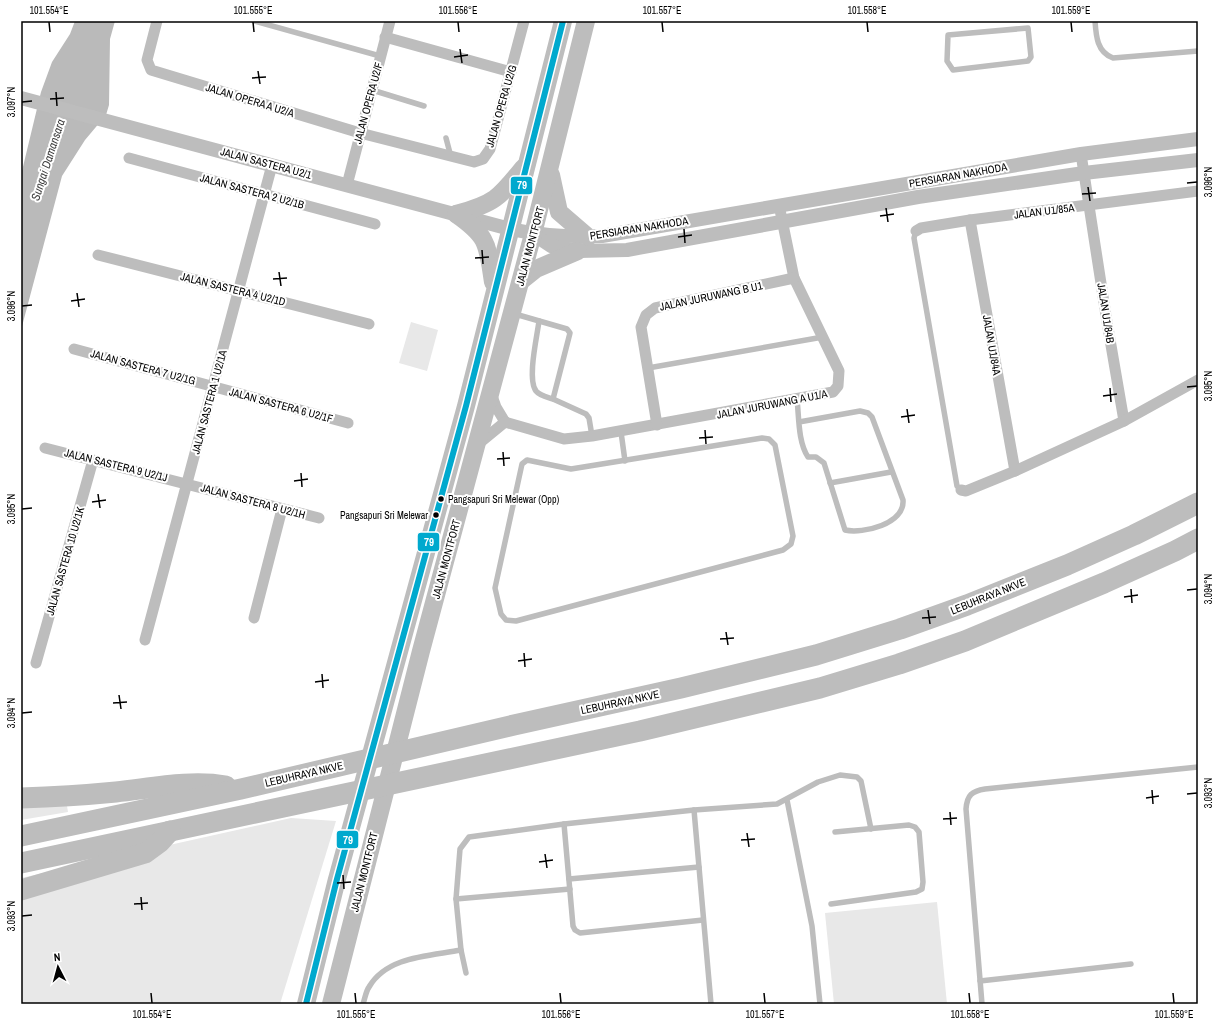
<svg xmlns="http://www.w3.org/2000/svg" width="1219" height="1025" font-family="'Archivo Narrow',sans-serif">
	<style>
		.grass { fill: #e8e8e8 }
		.water { fill: #bababa }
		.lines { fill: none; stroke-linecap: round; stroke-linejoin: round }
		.service { stroke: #bdbdbd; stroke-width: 5.5 }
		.minor { stroke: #bdbdbd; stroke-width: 11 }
		.tertiary { stroke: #bdbdbd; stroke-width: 14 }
		.primary { stroke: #bdbdbd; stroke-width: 18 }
		.motorway { stroke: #bdbdbd; stroke-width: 21 }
		.bus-1-casing { stroke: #fff; stroke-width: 9 }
		.bus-1 { stroke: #00a9ce; stroke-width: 6 }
		.ticks { fill: none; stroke: #000; stroke-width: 1.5 }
		.bus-dot { fill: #000; stroke: #fff; stroke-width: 1.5 }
		.labels { text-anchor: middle; stroke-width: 4; stroke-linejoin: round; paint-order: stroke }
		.bus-label { font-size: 10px; fill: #000; stroke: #fff; text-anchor: start }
		.street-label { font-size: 11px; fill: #000; stroke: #fff }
		.water-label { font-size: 12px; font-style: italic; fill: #3e3e3e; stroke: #fff }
		.line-badge { stroke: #fff; stroke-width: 1.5 }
		.badge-label { font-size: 11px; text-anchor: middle; font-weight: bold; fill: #fff }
		.neatline { fill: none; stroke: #000; stroke-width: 1.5 }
		.ticks-label { font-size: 10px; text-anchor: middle; fill: #000 }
	</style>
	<rect width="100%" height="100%" fill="#fff"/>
	<g class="grass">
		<path d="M411 322 438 330 427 371 399 363Z"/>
		<path d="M66 800 68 812 21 820V801Z"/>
		<path d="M291 818 336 821 280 1004H21V878Z"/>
		<path d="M937 902 947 1004H834L825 913Z"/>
	</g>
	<path class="water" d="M75 21H115L110 39 109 105 106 115 85 140 62 176 21 330V175L41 92 52 62 70 34Z"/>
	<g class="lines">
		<g class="service">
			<path d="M254 21 380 56"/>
			<path d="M1095 21C1096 36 1097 52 1113 58L1198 51"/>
			<path d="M1028 28 1031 57 1028 61 953 70 947 61 948 35Z"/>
			<path d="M372 90 424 106"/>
			<path d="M446 138 451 157"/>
			<path d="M916 231 914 238 957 486 961 490"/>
			<path d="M515 314 567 329 570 333 553 399 586 414 589 418 592 436"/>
			<path d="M539 321C537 337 527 379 536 391 540 396 547 397 553 399"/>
			<path d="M648 368 823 337"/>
			<path d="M797 399C799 417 798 442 808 457H816L824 463 845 530C863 534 905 524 903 500L872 417 868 413 860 411 799 422"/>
			<path d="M621 432 625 461"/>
			<path d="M762 438 769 439 775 445 793 536 791 544 783 550 516 621 506 620 501 614 495 588 522 464 527 460 571 469Z"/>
			<path d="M830 483 891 472"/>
			<path d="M787 800 812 926 820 1004"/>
			<path d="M694 810 711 1004"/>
			<path d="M564 824 573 926 575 930 580 933 703 920"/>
			<path d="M569 879 699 867"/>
			<path d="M456 899 570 889"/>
			<path d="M831 904 916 892 922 889 923 882 919 832 915 827 909 825 835 832"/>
			<path d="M466 973 461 950 456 899 460 849 469 837 564 824 694 810 777 804 818 782 840 775 857 777 861 781 871 829"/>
			<path d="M980 981 1131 964"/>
			<path d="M363 1004C365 998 366 991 369 987 387 956 430 956 461 950"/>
			<path d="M982 1004 966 809C967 795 972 791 985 789L1198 767"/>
		</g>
		<g class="minor">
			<path d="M157 21 147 60 151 70 360 133 474 162 483 159 490 149 524 21"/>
			<path d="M385 37 511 72"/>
			<path d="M1081 154 1107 322 1124 421"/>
			<path d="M129 158 375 224"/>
			<path d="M347 185 390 21"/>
			<path d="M970 220 1015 471"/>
			<path d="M916 231 921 228 970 220 1198 191"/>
			<path d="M98 255 369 324"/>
			<path d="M74 349 348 423"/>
			<path d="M491 393 496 407 505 422"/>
			<path d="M505 422 564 439 592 436 833 392 838 386 839 371 794 278 779 205"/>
			<path d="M657 425 641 327 646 315 655 308 794 278"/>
			<path d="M477 445 505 422"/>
			<path d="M45 448 319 518"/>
			<path d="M961 490 966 491 1015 471 1124 421 1198 380"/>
			<path d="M254 618 282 509"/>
			<path d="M145 640 272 165"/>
			<path d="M36 663 93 460"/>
		</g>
		<g class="tertiary">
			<path d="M21 98 510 229C538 235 573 237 602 236L1081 154 1198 139"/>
			<path d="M533 234 551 246 578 251 627 250 918 197 1084 173 1198 160"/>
		</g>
		<g class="primary">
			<path d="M551 175 559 212 588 237"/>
			<path d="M456 214C494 204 499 198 523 168"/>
			<path d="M456 214C489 237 487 244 493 282"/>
			<path d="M521 281 536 269 578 251"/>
			<path d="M306 1004 337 879 466 406 563 21"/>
			<path d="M331 1004 421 651 533 234 586 21"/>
		</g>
		<g class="motorway">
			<path d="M21 798C53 797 85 795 116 792 153 788 190 780 226 786"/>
			<path d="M21 836 241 789 514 725 681 688 816 655 900 629 967 605 1067 565 1134 535 1198 503"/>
			<path d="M21 863 640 731 820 688 899 664 965 641 1104 583 1175 551 1198 539"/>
			<path d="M21 890 145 853 160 842 170 831"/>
		</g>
		<g class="bus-1-casing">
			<path id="bus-1" d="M306 1004 337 879 466 406 563 21"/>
		</g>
		<use href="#bus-1" class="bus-1"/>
	</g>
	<path class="ticks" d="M49 22 50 32M253 22 254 32M458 22 459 32M662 22 663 32M867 22 868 32M1071 22 1072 32M460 49 462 63M454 57 468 55M258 71 260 84M252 78 266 77M56 92 57 106M50 99 64 98M22 102 32 101M1187 183 1197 182M1088 187 1090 201M1082 194 1096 193M886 208 888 222M880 216 894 214M684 229 685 243M678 237 692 235M482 250 483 264M475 258 489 257M279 272 281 286M273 279 287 278M77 293 79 307M71 301 85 299M22 306 32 305M1187 387 1197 386M1110 388 1111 402M1103 396 1117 394M907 409 909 423M901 417 915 415M705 430 706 444M699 438 713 437M503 452 504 466M497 459 510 458M301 473 302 487M294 481 308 479M98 494 100 508M92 502 106 500M22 509 32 508M1131 589 1132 603M1187 590 1197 589M1124 597 1138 595M928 610 930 624M922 618 936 617M726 632 728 645M720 639 734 638M524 653 525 667M518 661 532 659M322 674 323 688M315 682 329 680M119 695 121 709M113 703 127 702M22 713 32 712M1152 790 1153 804M1187 794 1197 793M1146 798 1159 796M950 812 951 825M943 819 957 818M747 833 749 847M741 840 755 839M545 854 547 868M539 862 553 860M343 875 344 889M337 883 351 882M141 897 142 910M134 904 148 903M22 916 32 915M151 993 152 1003M355 993 356 1003M560 993 561 1003M764 993 765 1003M969 993 970 1003M1173 993 1174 1003"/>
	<g class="bus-dot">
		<circle cx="441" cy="499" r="3.5"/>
		<circle cx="436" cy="515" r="3.5"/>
	</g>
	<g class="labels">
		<g class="bus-label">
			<text x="448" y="503">Pangsapuri Sri Melewar (Opp)</text>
			<text x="428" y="519" text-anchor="end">Pangsapuri Sri Melewar</text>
		</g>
		<g class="street-label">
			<text transform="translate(250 100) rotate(17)" y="4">JALAN OPERA A U2/A</text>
			<text transform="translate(368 103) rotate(-75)" y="4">JALAN OPERA U2/F</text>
			<text transform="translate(501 106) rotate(-74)" y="4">JALAN OPERA U2/G</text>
			<text transform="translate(266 163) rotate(15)" y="4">JALAN SASTERA U2/1</text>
			<text transform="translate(958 175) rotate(-10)" y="4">PERSIARAN NAKHODA</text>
			<text transform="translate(252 191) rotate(15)" y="4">JALAN SASTERA 2 U2/1B</text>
			<text transform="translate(1044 211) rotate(-7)" y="4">JALAN U1/85A</text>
			<text transform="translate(639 228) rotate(-9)" y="4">PERSIARAN NAKHODA</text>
			<text transform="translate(530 246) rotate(-75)" y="4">JALAN MONTFORT</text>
			<text transform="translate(233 289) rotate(14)" y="4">JALAN SASTERA 4 U2/1D</text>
			<text transform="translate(711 296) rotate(-12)" y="4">JALAN JURUWANG B U1</text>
			<text transform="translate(1106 313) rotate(81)" y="4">JALAN U1/84B</text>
			<text transform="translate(992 345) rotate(80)" y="4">JALAN U1/84A</text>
			<text transform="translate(143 367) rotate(15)" y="4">JALAN SASTERA 7 U2/1G</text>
			<text transform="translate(209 402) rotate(-75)" y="4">JALAN SASTERA 1 U2/1A</text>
			<text transform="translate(772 404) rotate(-11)" y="4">JALAN JURUWANG A U1/A</text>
			<text transform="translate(281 405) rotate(15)" y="4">JALAN SASTERA 6 U2/1F</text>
			<text transform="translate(116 465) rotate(14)" y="4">JALAN SASTERA 9 U2/1J</text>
			<text transform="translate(253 501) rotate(15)" y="4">JALAN SASTERA 8 U2/1H</text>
			<text transform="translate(446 559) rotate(-75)" y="4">JALAN MONTFORT</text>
			<text transform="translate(65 561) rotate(-74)" y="4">JALAN SASTERA 10 U2/1K</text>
			<text transform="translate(988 596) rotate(-22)" y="4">LEBUHRAYA NKVE</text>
			<text transform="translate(620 702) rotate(-12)" y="4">LEBUHRAYA NKVE</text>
			<text transform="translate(304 774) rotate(-13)" y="4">LEBUHRAYA NKVE</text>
			<text transform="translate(364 872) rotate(-76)" y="4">JALAN MONTFORT</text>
		</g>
		<g class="water-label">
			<text transform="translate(48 160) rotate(-72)" y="4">Sungai Damansara</text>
		</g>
	</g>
	<g class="line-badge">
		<rect x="510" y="176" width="23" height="19" rx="4" fill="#00a9ce"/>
		<rect x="417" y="532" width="23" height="20" rx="4" fill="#00a9ce"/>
		<rect x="336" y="830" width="23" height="19" rx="4" fill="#00a9ce"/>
	</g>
	<g class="badge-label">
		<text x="522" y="189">79</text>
		<text x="429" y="546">79</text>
		<text x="348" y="844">79</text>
	</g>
	<rect width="1219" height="1025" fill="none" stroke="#ffffff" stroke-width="44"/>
	<g transform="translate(58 967) rotate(354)" stroke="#ffffff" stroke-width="3" paint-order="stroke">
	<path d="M0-3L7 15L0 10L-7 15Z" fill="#000000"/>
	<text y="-6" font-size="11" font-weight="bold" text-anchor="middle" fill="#000000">N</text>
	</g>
	<rect x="22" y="22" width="1175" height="981" class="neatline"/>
	<g class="ticks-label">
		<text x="49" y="14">101.554°E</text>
		<text x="253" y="14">101.555°E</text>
		<text x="458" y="14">101.556°E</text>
		<text x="662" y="14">101.557°E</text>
		<text x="867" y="14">101.558°E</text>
		<text x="1071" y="14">101.559°E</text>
		<text transform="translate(11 102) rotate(-90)" y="4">3.097°N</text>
		<text transform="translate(1208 182) rotate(-90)" y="4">3.096°N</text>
		<text transform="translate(11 306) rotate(-90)" y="4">3.096°N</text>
		<text transform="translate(1208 386) rotate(-90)" y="4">3.095°N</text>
		<text transform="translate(11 509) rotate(-90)" y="4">3.095°N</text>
		<text transform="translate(1208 589) rotate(-90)" y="4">3.094°N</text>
		<text transform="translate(11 713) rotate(-90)" y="4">3.094°N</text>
		<text transform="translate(1208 793) rotate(-90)" y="4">3.093°N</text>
		<text transform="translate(11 916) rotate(-90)" y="4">3.093°N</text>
		<text x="152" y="1018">101.554°E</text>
		<text x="356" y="1018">101.555°E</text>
		<text x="561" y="1018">101.556°E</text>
		<text x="765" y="1018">101.557°E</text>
		<text x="970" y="1018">101.558°E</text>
		<text x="1174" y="1018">101.559°E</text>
	</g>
</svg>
